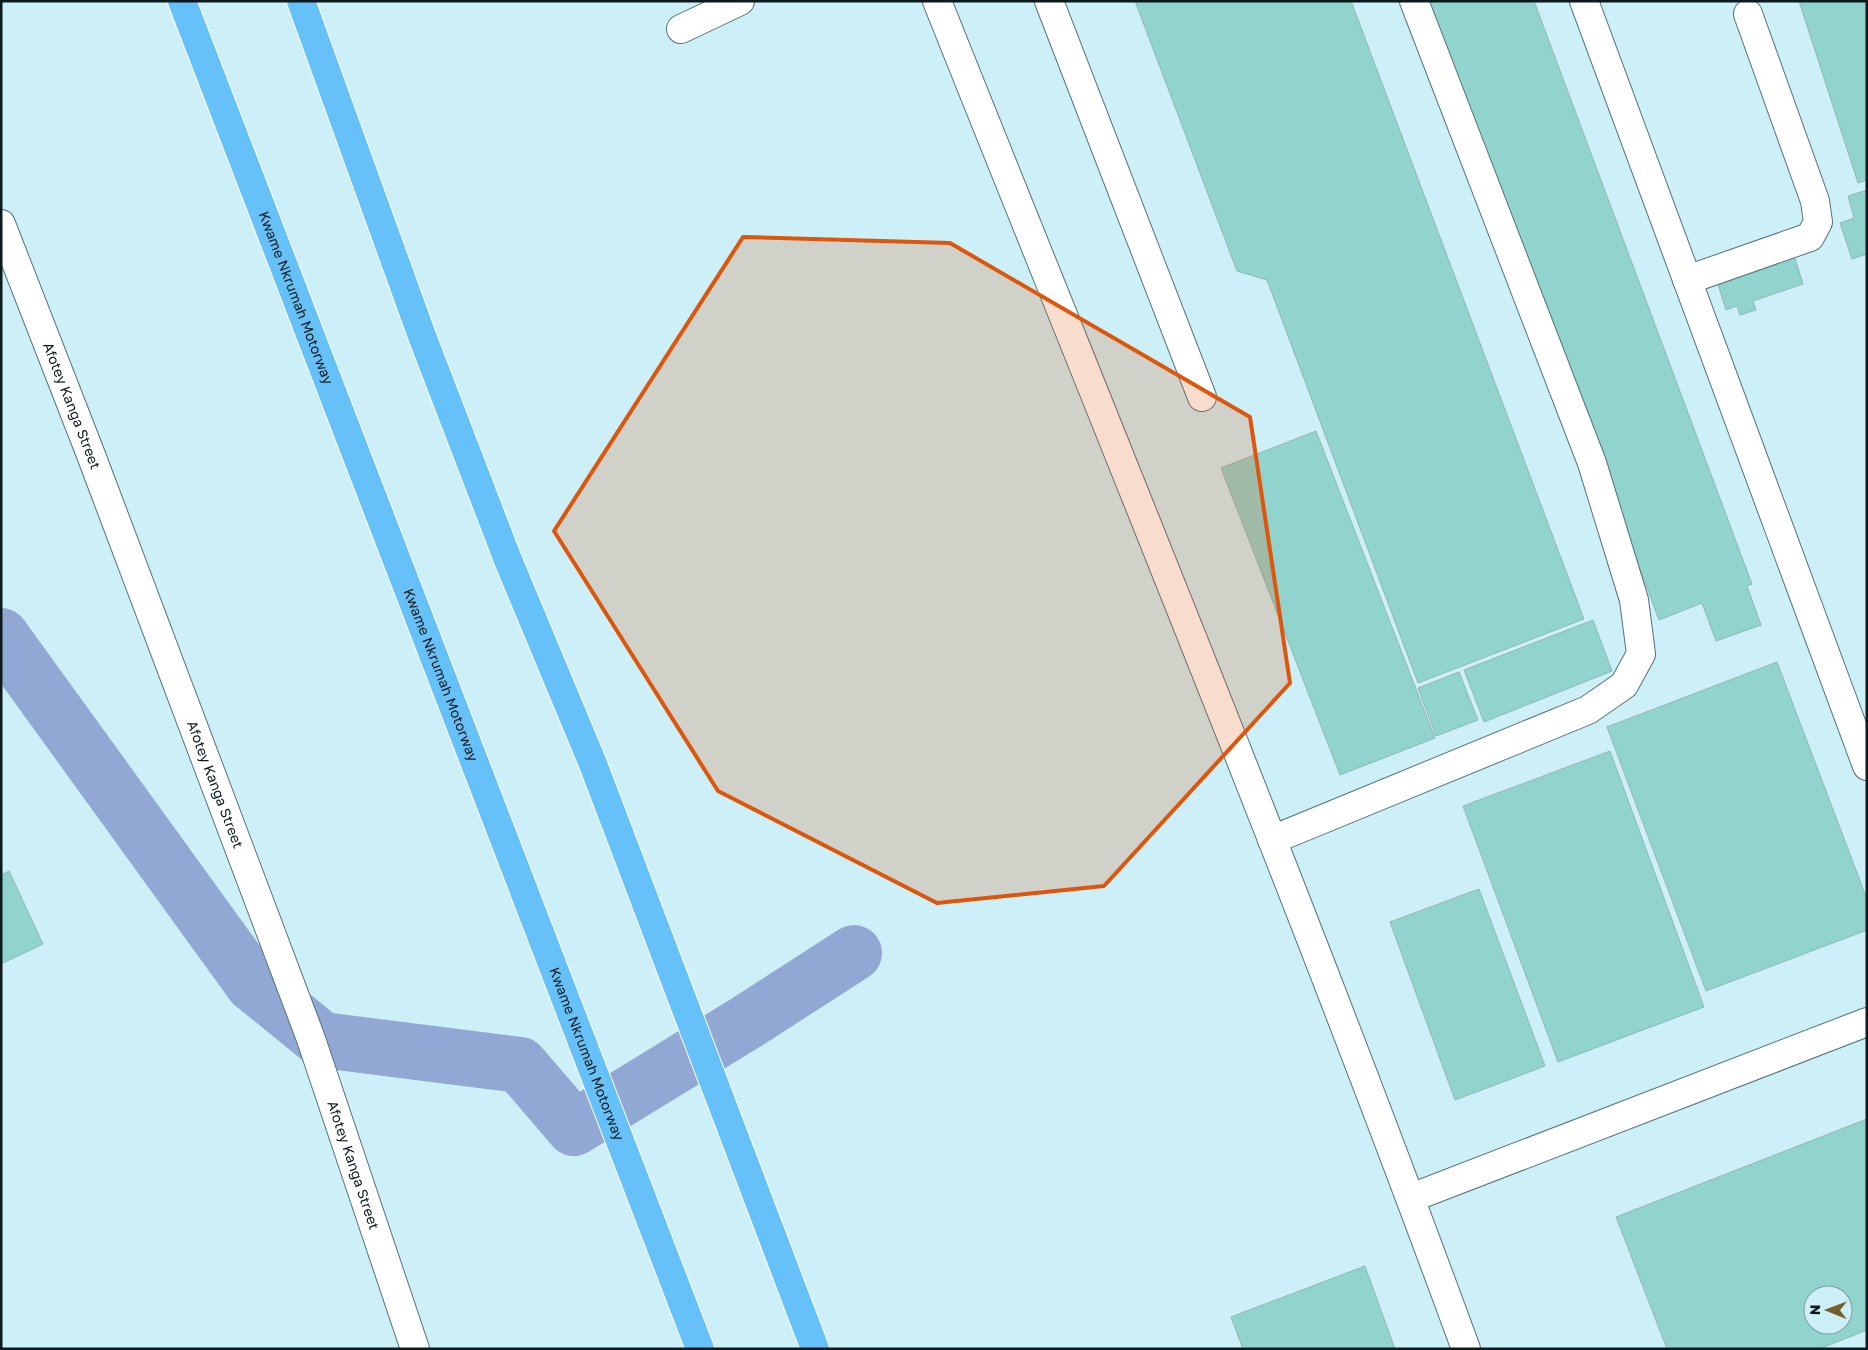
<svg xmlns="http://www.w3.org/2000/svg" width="1868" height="1350" font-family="'Golos Text',sans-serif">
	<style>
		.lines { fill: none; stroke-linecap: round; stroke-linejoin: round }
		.river { stroke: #90a8d3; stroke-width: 56 }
		.building { fill: #90d4cd; stroke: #93b6b2; fill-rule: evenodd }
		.minor-casing { stroke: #53737a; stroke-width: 30 }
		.highway-casing { stroke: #fff; stroke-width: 30 }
		.minor { stroke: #fff; stroke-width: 28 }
		.highway { stroke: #66c1f9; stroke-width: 28 }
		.marked { fill: #dd560d; fill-opacity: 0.2; stroke: #dd560d; stroke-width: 4; stroke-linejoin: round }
		.labels { text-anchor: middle; stroke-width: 4; stroke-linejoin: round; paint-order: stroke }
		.street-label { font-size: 14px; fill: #0d1a1d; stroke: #cdf0f8 }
	</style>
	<rect width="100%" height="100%" fill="#cdf0f8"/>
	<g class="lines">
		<path class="river" d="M1 636 253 984 322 1040 520 1065 574 1128 747 1022 854 953"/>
	</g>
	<g class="building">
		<path d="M1135 1H1351L1584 619 1418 683 1267 280 1237 271Z"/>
		<path d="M1428 1H1534L1752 584 1747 586 1761 625 1716 641 1702 603 1659 620Z"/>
		<path d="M1799 1H1867V180L1858 183Z"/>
		<path d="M1867 190V254L1852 259 1840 223 1854 218 1848 196Z"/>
		<path d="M1793 252 1803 284 1753 301 1756 310 1740 315 1737 306 1726 310 1716 278Z"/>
		<path d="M1316 431 1435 738 1340 775 1221 468Z"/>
		<path d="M1593 620 1612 671 1484 722 1464 670Z"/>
		<path d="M1777 662 1867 899V930L1706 991 1607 727Z"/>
		<path d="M1459 672 1478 720 1436 736 1418 688Z"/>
		<path d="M1610 751 1704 1007 1558 1062 1463 806Z"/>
		<path d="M9 871 43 944 1 964V875Z"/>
		<path d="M1479 889 1545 1066 1455 1100 1390 922Z"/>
		<path d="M1867 1119V1330L1819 1349H1667L1616 1217ZM1813 1295H1843V1325H1813Z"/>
		<path d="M1365 1266 1395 1349H1243L1231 1317Z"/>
	</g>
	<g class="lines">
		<g class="minor-casing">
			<g id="minor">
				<path d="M937 1C1116 449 1300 896 1466 1349"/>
				<path d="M1049 1 1202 397"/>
				<path d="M1584 1 1867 766"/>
				<path d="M681 29 740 1"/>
				<path id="s1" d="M1 224 91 455 311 1039 415 1349"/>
				<path d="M1687 280 1810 237 1818 222 1815 201 1748 14"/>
				<path d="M1272 840 1588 710 1624 685 1641 654 1634 600 1592 463 1414 1"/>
				<path d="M1411 1198 1867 1022"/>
			</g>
		</g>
		<g class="highway-casing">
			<g id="highway">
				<path id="s2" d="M182 1 700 1349"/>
				<path d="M301 1 422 336 508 560 593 764 815 1349"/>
			</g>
		</g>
		<use href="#minor" class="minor"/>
		<use href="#highway" class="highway"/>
	</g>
	<path class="marked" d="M743 237 950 243 1250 417 1290 683 1104 886 937 903 718 791 554 531Z"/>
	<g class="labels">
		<g class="street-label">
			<text dy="5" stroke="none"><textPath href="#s2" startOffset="318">Kwame Nkrumah Motorway</textPath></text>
			<text dy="5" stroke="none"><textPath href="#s1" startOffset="195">Afotey Kanga Street</textPath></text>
			<text dy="5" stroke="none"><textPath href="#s2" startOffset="722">Kwame Nkrumah Motorway</textPath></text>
			<text dy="5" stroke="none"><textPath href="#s1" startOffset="600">Afotey Kanga Street</textPath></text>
			<text dy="5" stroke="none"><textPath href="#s2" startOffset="1128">Kwame Nkrumah Motorway</textPath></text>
			<text dy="5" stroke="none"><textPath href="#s1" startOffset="1005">Afotey Kanga Street</textPath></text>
		</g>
	</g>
	<rect width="1868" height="1350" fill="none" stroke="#0d1a1d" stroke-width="5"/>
	<g transform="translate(1828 1310) rotate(271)"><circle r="24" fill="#cdf0f8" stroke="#809aa0"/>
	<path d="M0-4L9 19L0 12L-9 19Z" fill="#72602e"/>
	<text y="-8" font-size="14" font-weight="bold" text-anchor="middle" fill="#0d1a1d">N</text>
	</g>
</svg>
